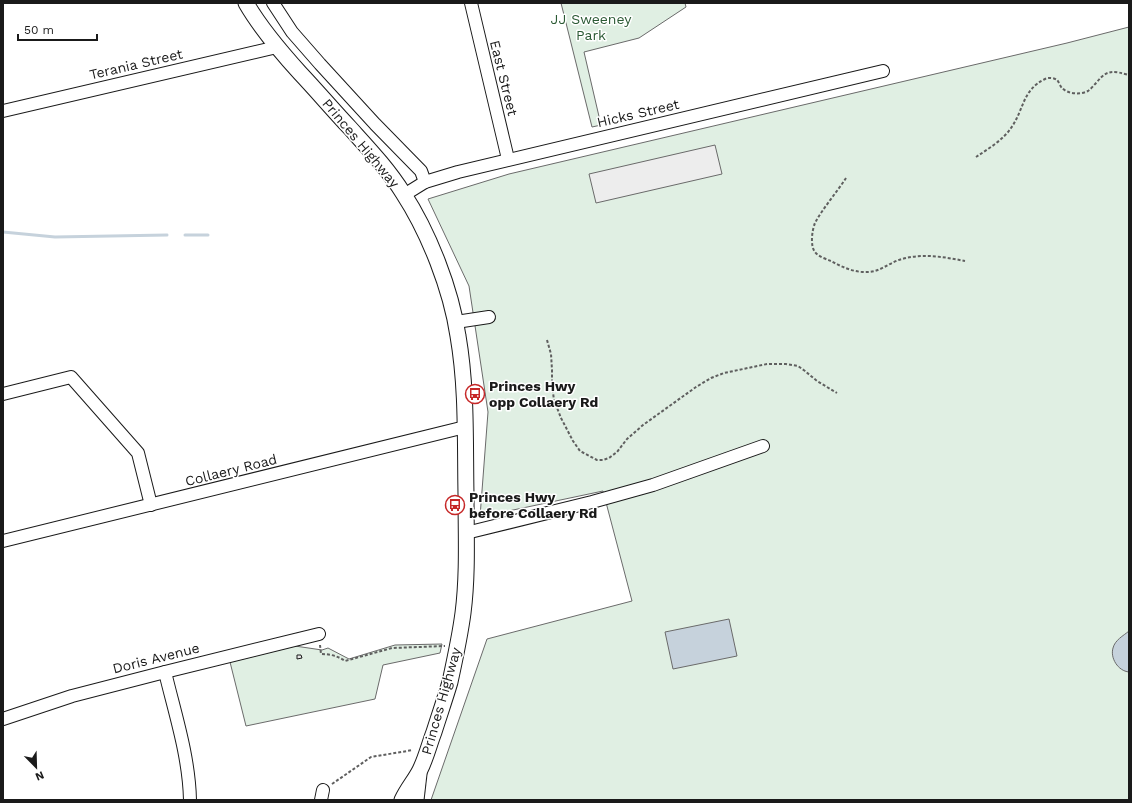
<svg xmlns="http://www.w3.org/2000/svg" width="1132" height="803" font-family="'Work Sans',sans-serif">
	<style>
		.green { fill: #e0efe3; stroke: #6a6a6a }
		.parking { fill: #ededed; stroke: #6a6a6a }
		.water { fill: #c6d2dc; stroke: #6a6a6a }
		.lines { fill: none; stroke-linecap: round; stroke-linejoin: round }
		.stream { stroke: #c6d2dc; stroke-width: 3 }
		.building { fill: #e6e6e6; stroke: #1a1a1a }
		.minor-casing { stroke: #1a1a1a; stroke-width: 14 }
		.major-casing { stroke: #1a1a1a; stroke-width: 17 }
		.path { stroke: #5f5f5f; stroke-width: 2; stroke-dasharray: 3 2; stroke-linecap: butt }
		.minor { stroke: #fff; stroke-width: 12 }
		.major { stroke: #fff; stroke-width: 15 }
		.labels { text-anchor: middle; stroke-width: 3; stroke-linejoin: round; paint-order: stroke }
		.park-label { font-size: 14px; fill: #2b5a34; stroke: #fff }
		.street-label { font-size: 14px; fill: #1a1a1a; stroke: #fff }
		.poi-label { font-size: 14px; font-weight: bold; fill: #1a1a1a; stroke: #fff; text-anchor: start }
	</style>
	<rect width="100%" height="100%" fill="#fff"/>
	<g class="green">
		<path d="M561 3H685L686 7 639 38 584 52 601 125 592 127Z"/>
		<path d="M1129 27V800H431L487 639 632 601 603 491 480 517 488 412 469 286 428 199 509 174 1067 43Z"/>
		<path d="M442 644 440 653 383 665 375 699 246 726 230 662 295 646 322 650 328 648 349 659 395 645Z"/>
	</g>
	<path class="parking" d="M715 145 722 174 596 203 589 174Z"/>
	<g class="water">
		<path d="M729 619 737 656 673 669 665 632Z"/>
		<path d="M1129 631V672C1118 671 1110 658 1113 648 1115 640 1123 636 1129 631Z"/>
	</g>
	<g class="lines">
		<g class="stream">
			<path d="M3 232 55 237 167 235"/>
			<path d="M185 235H208"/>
		</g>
	</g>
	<path class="building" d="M297 655H301L302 658 297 659Z"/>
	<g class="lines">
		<g class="minor-casing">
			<g id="minor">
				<path d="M273 3 292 32 320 64 375 124 421 171 425 182"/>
				<path d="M471 3 508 159"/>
				<path d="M3 111 277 47"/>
				<path d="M404 195 425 182 458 172 883 71"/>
				<path d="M456 322 489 317"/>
				<path d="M3 394 71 377 138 453 151 505"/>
				<path d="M466 533 592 502 653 485 763 446"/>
				<path d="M3 541 465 427"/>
				<path d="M165 672C175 714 189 756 190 800"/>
				<path d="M3 719 72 696 165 672 319 634"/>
				<path d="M321 800 323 790"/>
			</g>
		</g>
		<g class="major-casing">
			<g id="major">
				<path d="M246 3C261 29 280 51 300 73 317 91 333 110 350 128 369 149 388 169 403 193 429 233 451 289 458 336 467 388 465 442 466 494 466 534 468 574 463 613 460 636 455 659 450 682 445 699 439 716 434 732 429 745 426 758 420 770 415 780 407 789 402 800"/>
				<path d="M416 800 419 774"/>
			</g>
		</g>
		<g class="path">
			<path d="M976 157C988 149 1003 140 1011 128 1024 110 1022 90 1045 79 1049 77 1054 78 1057 80 1059 82 1060 86 1062 88 1068 94 1080 95 1088 91 1091 89 1094 85 1097 82 1107 69 1114 71 1129 75"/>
			<path d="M846 178C837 192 823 208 815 223 812 230 810 246 815 252 819 257 826 259 831 261 842 267 855 273 868 272 880 272 890 262 902 259 923 253 944 257 965 261"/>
			<path d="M547 340 551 354 552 370V385L554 400 561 418 573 441 580 451 597 460H603L609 458 617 452 627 439 643 425 696 387 711 378 724 373 767 364H786L798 366 805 371 817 381 837 393"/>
			<path d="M320 645 321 654C330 654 338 656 345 661L392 648 445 646"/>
			<path d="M332 784 371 757 413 750"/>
		</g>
		<use href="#minor" class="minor"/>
		<use href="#major" class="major"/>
	</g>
	<defs>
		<g id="bus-ring" transform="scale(1)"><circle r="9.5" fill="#fff" stroke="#c62828" stroke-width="1.5"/><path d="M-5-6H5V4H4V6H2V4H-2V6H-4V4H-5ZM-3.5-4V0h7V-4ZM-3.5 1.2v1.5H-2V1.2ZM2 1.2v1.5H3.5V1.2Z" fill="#c62828"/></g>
	</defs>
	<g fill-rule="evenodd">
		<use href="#bus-ring" x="475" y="394"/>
		<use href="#bus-ring" x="455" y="505"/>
	</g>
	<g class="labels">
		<g class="park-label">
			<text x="591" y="24">JJ Sweeney<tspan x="591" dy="16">Park</tspan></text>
		</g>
		<g class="street-label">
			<text transform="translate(136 64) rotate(-13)" y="5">Terania Street</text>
			<text transform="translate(504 78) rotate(76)" y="5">East Street</text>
			<text transform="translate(638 113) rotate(-13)" y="5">Hicks Street</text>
			<text transform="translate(361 143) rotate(50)" y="5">Princes Highway</text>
			<text transform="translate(231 470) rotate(-14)" y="5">Collaery Road</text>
			<text transform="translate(156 658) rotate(-14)" y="5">Doris Avenue</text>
			<text transform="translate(441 701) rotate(-74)" y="5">Princes Highway</text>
		</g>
		<g class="poi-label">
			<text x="489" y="391">Princes Hwy<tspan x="489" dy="16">opp Collaery Rd</tspan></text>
			<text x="469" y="502">Princes Hwy<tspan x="469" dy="16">before Collaery Rd</tspan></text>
		</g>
	</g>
	<rect width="1132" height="803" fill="none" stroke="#1a1a1a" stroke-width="8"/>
	<g transform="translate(36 767) rotate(157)" stroke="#ffffff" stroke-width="3" paint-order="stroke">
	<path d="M0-3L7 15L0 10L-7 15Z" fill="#1a1a1a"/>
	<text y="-6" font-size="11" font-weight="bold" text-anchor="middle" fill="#1a1a1a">N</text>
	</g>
	<path d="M18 34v6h79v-6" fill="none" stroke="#1a1a1a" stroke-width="2"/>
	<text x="24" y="34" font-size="12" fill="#1a1a1a" stroke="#ffffff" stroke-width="3" paint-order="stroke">50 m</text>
</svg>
